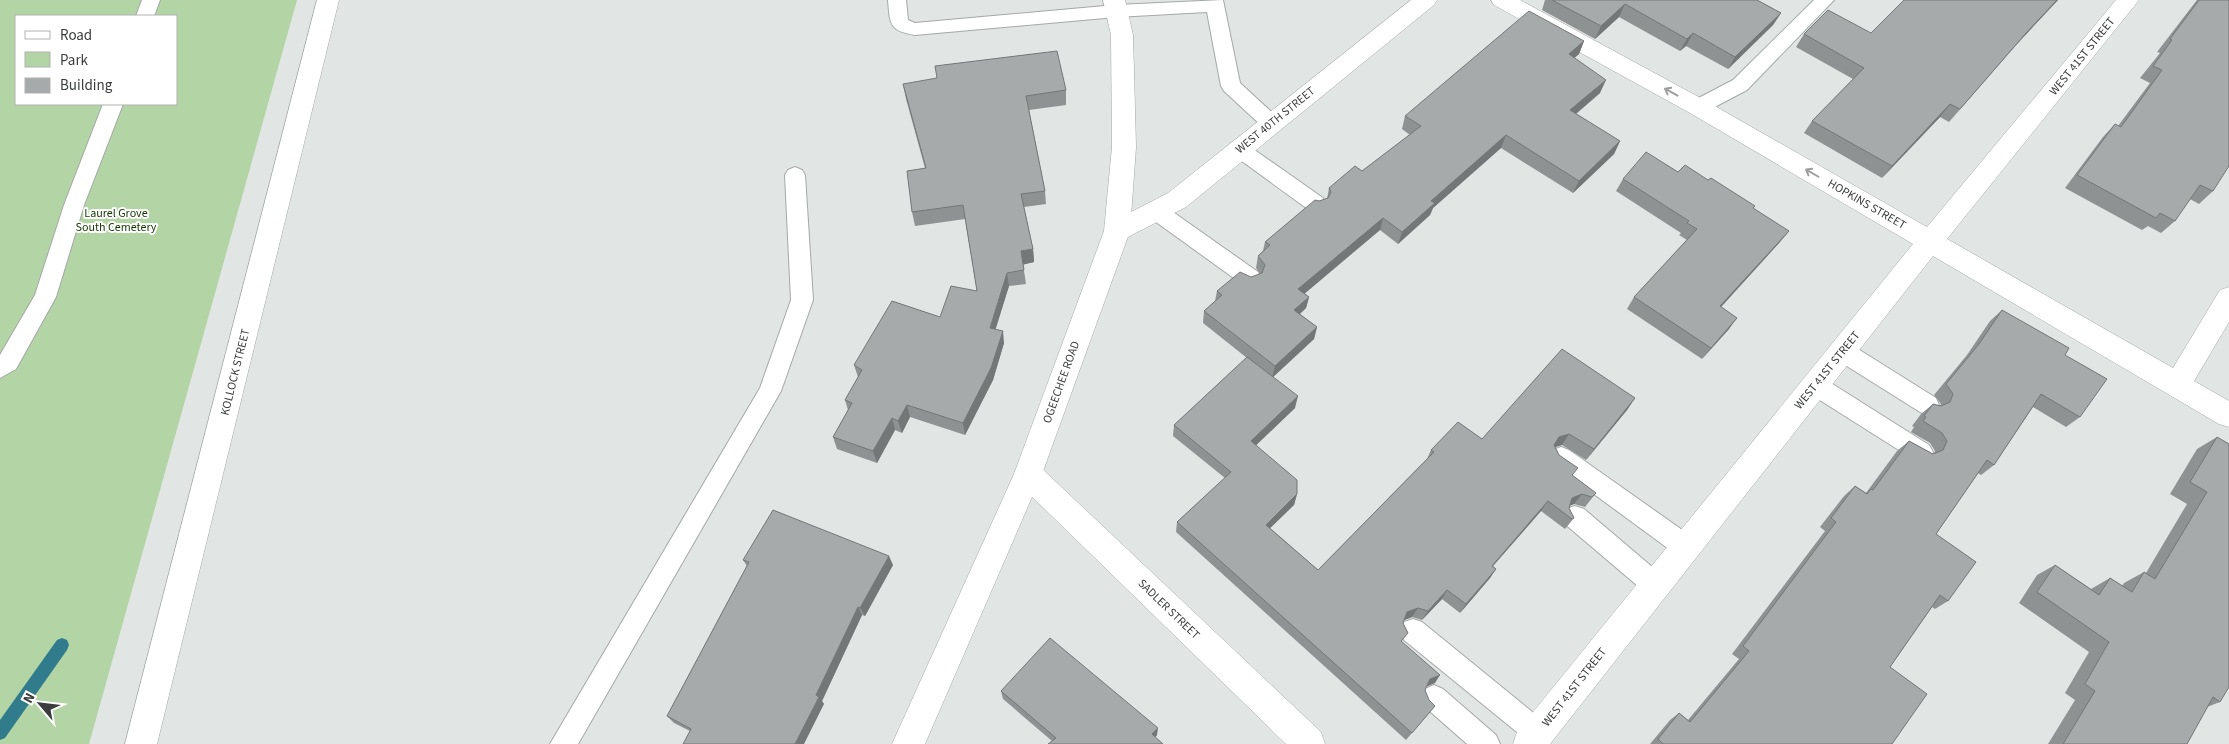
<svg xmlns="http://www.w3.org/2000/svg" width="2229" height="744" font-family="'Source Sans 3',sans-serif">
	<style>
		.green { fill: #b3d4a4; fill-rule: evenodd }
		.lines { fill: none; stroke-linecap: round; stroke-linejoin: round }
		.stream { fill: #307c8d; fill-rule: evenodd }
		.service-casing { stroke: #a4a8a7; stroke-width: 2 }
		.minor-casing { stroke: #a4a8a7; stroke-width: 1 }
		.tertiary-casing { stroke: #a4a8a7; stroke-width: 1 }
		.service { fill: #fff; fill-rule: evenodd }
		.minor { fill: #fff; fill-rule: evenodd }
		.tertiary { fill: #fff; fill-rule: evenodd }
		.wall { fill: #8f9292 }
		.shaded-wall { fill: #747777 }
		.building { fill: #a6aaaa; stroke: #747777 }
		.oneway { stroke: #9d9e9e }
		.labels { text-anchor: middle; stroke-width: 4; stroke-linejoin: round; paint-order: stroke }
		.street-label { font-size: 12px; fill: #3b3d3d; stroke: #fff }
		.park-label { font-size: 12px; fill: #143600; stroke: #fff }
	</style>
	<rect width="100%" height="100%" fill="#e1e6e4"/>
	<path class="green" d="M0 0H297L89 744H0ZM16 16H176V104H16Z"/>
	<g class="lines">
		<path class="stream" d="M62 638 67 640 69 645 67 650 5 738 0 740V720L57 640Z"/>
		<g class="service-casing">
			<g id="service">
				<path d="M142 0H160L154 16H136Z"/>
				<path d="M888 0H906L908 20 915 23 1116 5 1223 0 1240 83 1278 118 1281 123 1278 128 1271 130 1264 128 1224 91 1221 86 1207 12 1116 17 915 35C889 31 890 24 888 0Z"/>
				<path d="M1814 0H1834L1747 90 1705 112 1698 114 1691 112 1688 107 1691 102 1733 80Z"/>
				<path d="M103 104H123L84 205 56 297 16 369 0 378V355L35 295 64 205Z"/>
				<path d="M1239 142 1246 144 1323 198 1326 204 1323 210 1316 212 1309 210 1232 154 1229 149 1232 144Z"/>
				<path d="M795 167 802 170 805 175 813 300 781 391 578 744H550L760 388 791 300 785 175 788 170Z"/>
				<path d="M1156 203 1163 205 1258 272 1261 278 1258 284 1250 287 1242 284 1149 217 1146 211 1149 205Z"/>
				<path d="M1842 342 1850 344 1936 398 1939 405 1936 412 1928 415 1920 412 1834 358 1831 351 1834 344Z"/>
				<path d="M1815 375 1823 378 1929 445 1933 452 1929 459 1921 462 1913 459 1807 392 1804 385 1807 378Z"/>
				<path d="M1561 447 1569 450 1695 539 1698 547 1695 555 1686 558 1677 555 1553 464 1549 457 1553 450Z"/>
				<path d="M1575 506 1584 509 1664 577 1667 585 1664 593 1655 597 1646 593 1566 525 1563 517 1566 509Z"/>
				<path d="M1413 619 1422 622 1547 724 1551 733 1547 742H1529L1404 640 1400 631 1404 622Z"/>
				<path d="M1434 685 1443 689 1496 735 1500 744H1467L1425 707 1421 698 1425 689Z"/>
			</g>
		</g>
		<g class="minor-casing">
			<g id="minor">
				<path d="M317 0H339L157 744H125Z"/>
				<path d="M1411 0H1437L1434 5 1186 207 1126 238 1117 241 1108 238 1104 231 1108 224 1168 193Z"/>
				<path d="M1491 0H1520L1706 101 1927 227 2116 0H2139L1947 239 2173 368 2220 290 2229 287V322L2194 381 2229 401V427L2219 424 1933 256 1550 744H1513L1517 732 1913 244 1690 113 1494 5Z"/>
				<path d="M1028 461 1038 465 1321 732 1325 744H1286L1018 483 1014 474 1018 465Z"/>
			</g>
		</g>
		<g class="tertiary-casing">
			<path id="tertiary" d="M1103 0H1125L1133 35 1136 147 1130 231 1042 474 925 744H892L1014 474 1104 231 1112 147 1111 35Z"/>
		</g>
		<use href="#service" class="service"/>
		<use href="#minor" class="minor"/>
		<use href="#tertiary" class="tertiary"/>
	</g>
	<g class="wall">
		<path d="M1545 0H1757L1781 13 1773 25 1728 69 1686 46 1680 51 1619 17 1595 39 1542 10Z"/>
		<path d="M1904 0H2058L2016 45 1949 122 1940 117 1882 178 1804 133 1812 121 1853 79 1796 47 1804 34 1871 33Z"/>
		<path d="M2197 0H2229L2213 191 2199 204 2190 199 2175 221 2161 233 2148 226 2142 230 2065 188 2103 137 2115 124 2118 126 2150 83 2140 78 2160 53 2157 52Z"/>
		<path d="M1584 41 1579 54 1574 58 1600 93 1576 114 1620 141 1614 154 1573 193 1501 148 1433 208 1430 215 1398 244 1380 230 1304 293 1309 297 1306 308 1300 314 1317 327 1314 339 1273 377 1295 408 1256 445 1297 494 1294 505 1270 528 1318 570 1427 459 1431 450 1482 439 1635 398 1627 410 1586 460 1562 445 1555 447 1559 455 1573 476 1596 493 1585 507 1574 504 1569 506V508L1574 518 1565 529 1541 511 1493 566 1496 569 1490 578 1460 613 1442 599 1422 620 1412 617 1404 620 1403 623 1402 643 1435 683 1426 687 1425 690 1429 713 1406 740 1176 532 1177 522 1225 478 1173 436 1174 425 1247 358 1203 323 1204 311 1215 301 1217 291 1260 274 1256 268 1258 256 1263 251 1265 242 1319 201 1327 199 1329 188 1362 171 1410 135 1402 129 1405 116Z"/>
		<path d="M903 84 1066 90V105L1029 110 1045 191 1046 204 1024 207 1033 249 1034 262 1023 264 1026 284 1009 286 995 329 1004 343 993 380 965 435 910 417 902 433 895 430 877 463 837 449 833 437 848 410 845 400 858 377 854 365 940 317 977 291 965 219 915 226 912 212 925 168 906 99Z"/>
		<path d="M1678 172 1708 180 1755 206 1753 209 1789 231 1779 243 1721 307 1729 329 1702 359 1627 309 1634 297 1687 240 1679 235 1681 233 1616 191 1623 179Z"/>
		<path d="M2002 310 2065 355 2080 417 2066 427 2033 407 1994 465 1981 475 1978 473 1936 534 1948 601 1935 609 1932 607 1890 667 1892 744H1650L1670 720 1679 713 1688 720 1739 659 1732 654 1825 531 1820 527 1844 496 1855 486 1866 493 1897 451 1909 441 1933 454 1934 453 1935 451 1930 443 1911 432 1914 427 1912 426 1921 414 1933 404 1940 406 1941 404 1934 395 1967 355 1990 321Z"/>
		<path d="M2217 437 2220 702 2207 707 2187 744H2048L2075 700 2065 693 2089 652 2019 603 2037 575 2055 565 2091 589 2110 578 2122 586 2124 583 2144 572 2146 573 2187 504 2170 494 2197 449Z"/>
		<path d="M743 560 893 565 865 616 862 615 822 701 824 704 690 731 674 723 667 716 747 566Z"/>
		<path d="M1001 691 1157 735 1155 737 1052 741 1003 699Z"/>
	</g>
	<g class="shaded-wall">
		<path d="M2057 0H2058L2016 45 1949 122 2027 32Z"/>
		<path d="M1625 4 1619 17 1595 39 1601 26Z"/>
		<path d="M1781 13 1773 25 1728 69 1735 57Z"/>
		<path d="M1693 33 1686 46 1680 51 1687 39Z"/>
		<path d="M1584 41 1579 54 1563 68 1569 54Z"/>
		<path d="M1606 80 1600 93 1565 123 1570 110Z"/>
		<path d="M1950 104 1940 117 1882 178 1892 166Z"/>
		<path d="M1506 135 1501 148 1433 208 1430 215 1398 244 1402 232 1431 201Z"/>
		<path d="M1620 141 1614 154 1573 193 1579 181Z"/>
		<path d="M1383 218 1380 230 1296 301 1298 289Z"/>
		<path d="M1789 231 1779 243 1711 318 1720 306Z"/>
		<path d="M1033 249 1034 262 1022 265 1021 251Z"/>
		<path d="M1007 273 1009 286 992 341 990 328Z"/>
		<path d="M1309 297 1306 308 1292 321 1294 310Z"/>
		<path d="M1737 318 1729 329 1702 359 1711 348Z"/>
		<path d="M1317 327 1314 339 1272 378 1275 366Z"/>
		<path d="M1003 331 1004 343 993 380 965 435 963 423Z"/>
		<path d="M1298 396 1295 408 1249 452 1251 441Z"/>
		<path d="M1635 398 1627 410 1586 460 1594 449Z"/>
		<path d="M907 405 910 417 902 433 898 421Z"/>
		<path d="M892 418 895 430 877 463 873 451Z"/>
		<path d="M1569 434 1562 445 1552 448 1559 437Z"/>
		<path d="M1297 494 1294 505 1263 535 1266 525Z"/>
		<path d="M1582 494 1574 504 1564 508 1572 498Z"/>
		<path d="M1548 501 1541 511 1485 575 1492 566Z"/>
		<path d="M889 556 893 565 865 616 860 608Z"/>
		<path d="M1496 569 1490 578 1460 613 1466 604Z"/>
		<path d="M1447 590 1442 599 1422 620 1428 611Z"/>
		<path d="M858 607 862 615 822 701 824 704 804 744H795L816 695Z"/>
		<path d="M1418 608 1412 617 1402 621 1407 612Z"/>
		<path d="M1440 675 1435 683 1424 687 1430 679Z"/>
		<path d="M1158 728 1157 735 1152 741V734Z"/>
	</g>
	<g class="building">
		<path d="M1552 0H1757L1781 13 1735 57 1693 33 1687 39 1625 4 1601 26Z"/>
		<path d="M1904 0H2057L2027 32 1960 109 1950 104 1892 166 1812 121 1864 68 1804 34 1828 10 1871 33Z"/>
		<path d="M2199 0H2229V166L2213 191 2200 185 2175 221 2160 213 2156 218 2077 175 2115 124 2121 127 2162 70 2153 66 2172 40 2170 39Z"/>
		<path d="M1529 11 1584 41 1569 54 1606 80 1570 110 1620 141 1579 181 1506 135 1431 201 1435 203 1402 232 1383 218 1298 289 1309 297 1294 310 1317 327 1275 366 1204 311 1222 295 1217 291 1240 272 1251 277 1262 273 1265 265 1258 256 1270 245 1265 242 1315 200 1319 201 1328 198 1331 192 1329 188 1355 166 1362 171 1421 126 1405 116Z"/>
		<path d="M1057 51 1066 90 1026 96 1045 191 1021 194 1033 249 1021 251 1024 270 1007 273 990 328 1003 331 991 368 963 423 907 405 898 421 892 418 873 451 833 437 852 403 845 400 862 370 854 365 892 301 940 317 951 286 977 291 963 205 912 212 907 171 926 168 903 84 937 78 935 66Z"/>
		<path d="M1646 152 1678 172 1685 165 1708 180 1711 178 1755 206 1753 208 1789 231 1720 306 1737 318 1711 348 1634 297 1697 229 1687 223 1689 221 1623 179Z"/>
		<path d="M2002 310 2069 348 2065 355 2107 379 2080 417 2041 394 1994 465 1987 460 1936 534 1976 562 1948 601 1940 595 1890 667 1927 694 1892 744H1663L1658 739 1679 713 1690 722 1749 651 1743 646 1836 522 1831 518 1855 486 1867 494 1871 489 1873 490 1909 441 1933 454 1943 450 1947 441 1942 433 1923 421 1926 417 1924 416 1933 404 1941 406 1950 402 1953 394 1946 384 1979 344Z"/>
		<path d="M1562 349 1635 398 1594 449 1569 434 1559 437 1554 445 1559 455 1578 468 1572 475 1596 493 1592 497 1582 494 1572 498 1569 508 1574 518 1572 519 1548 501 1492 566 1496 569 1466 604 1447 590 1428 611 1418 608 1407 612 1403 623 1408 633 1401 641 1440 675 1430 679 1425 690 1429 700 1435 706 1412 733 1177 522 1231 472 1174 425 1247 357 1298 396 1251 441 1297 480V494L1266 525 1318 570 1434 452 1431 450 1458 422 1482 439Z"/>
		<path d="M2217 437 2229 444V687L2220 702 2213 697 2187 744H2063L2095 691 2085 684 2109 642 2037 592 2055 565 2099 595 2110 578 2132 592 2144 572 2155 579 2207 492 2190 482Z"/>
		<path d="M773 510 889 556 860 608 858 607 816 695 819 697 795 744H683L691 729 667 716 749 562 743 560Z"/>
		<path d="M1050 638 1158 728 1152 734 1163 744H1048L1056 738 1001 691Z"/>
	</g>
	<defs><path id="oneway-shaft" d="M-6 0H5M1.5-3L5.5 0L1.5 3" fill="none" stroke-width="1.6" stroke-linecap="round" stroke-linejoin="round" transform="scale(1.25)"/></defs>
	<g class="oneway">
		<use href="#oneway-shaft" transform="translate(1671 92) rotate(-151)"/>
		<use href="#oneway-shaft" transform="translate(1812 173) rotate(-150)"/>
	</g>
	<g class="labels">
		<g class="street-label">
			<text transform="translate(2082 56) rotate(-51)" y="4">WEST 41ST STREET</text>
			<text transform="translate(1275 120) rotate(-39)" y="4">WEST 40TH STREET</text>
			<text transform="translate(1867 204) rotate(30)" y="4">HOPKINS STREET</text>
			<text transform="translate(1827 370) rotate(-51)" y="4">WEST 41ST STREET</text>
			<text transform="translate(235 372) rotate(-76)" y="4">KOLLOCK STREET</text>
			<text transform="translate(1061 382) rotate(-70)" y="4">OGEECHEE ROAD</text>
			<text transform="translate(1169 609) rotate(44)" y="4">SADLER STREET</text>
			<text transform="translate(1574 687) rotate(-52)" y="4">WEST 41ST STREET</text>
		</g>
		<g class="park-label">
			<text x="116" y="217">Laurel Grove<tspan x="116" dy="14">South Cemetery</tspan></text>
		</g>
	</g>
	<rect x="15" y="15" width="162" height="90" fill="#ffffff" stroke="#b1b1b1"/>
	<rect x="25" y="31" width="25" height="8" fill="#ffffff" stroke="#b1b1b1"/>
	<text x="60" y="40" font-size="15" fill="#3b3d3d">Road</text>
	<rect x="25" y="52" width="25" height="15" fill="#b3d4a4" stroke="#b1b1b1"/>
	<text x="60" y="65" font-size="15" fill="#3b3d3d">Park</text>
	<rect x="25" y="78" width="25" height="15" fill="#a6aaaa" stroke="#b1b1b1"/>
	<text x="60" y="90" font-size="15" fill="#3b3d3d">Building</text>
	<g transform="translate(40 704) rotate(298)" stroke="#ffffff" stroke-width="4" paint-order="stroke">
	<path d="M0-4L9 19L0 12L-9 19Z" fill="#3b3d3d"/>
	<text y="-8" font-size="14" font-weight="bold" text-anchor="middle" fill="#3b3d3d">N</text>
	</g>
</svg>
